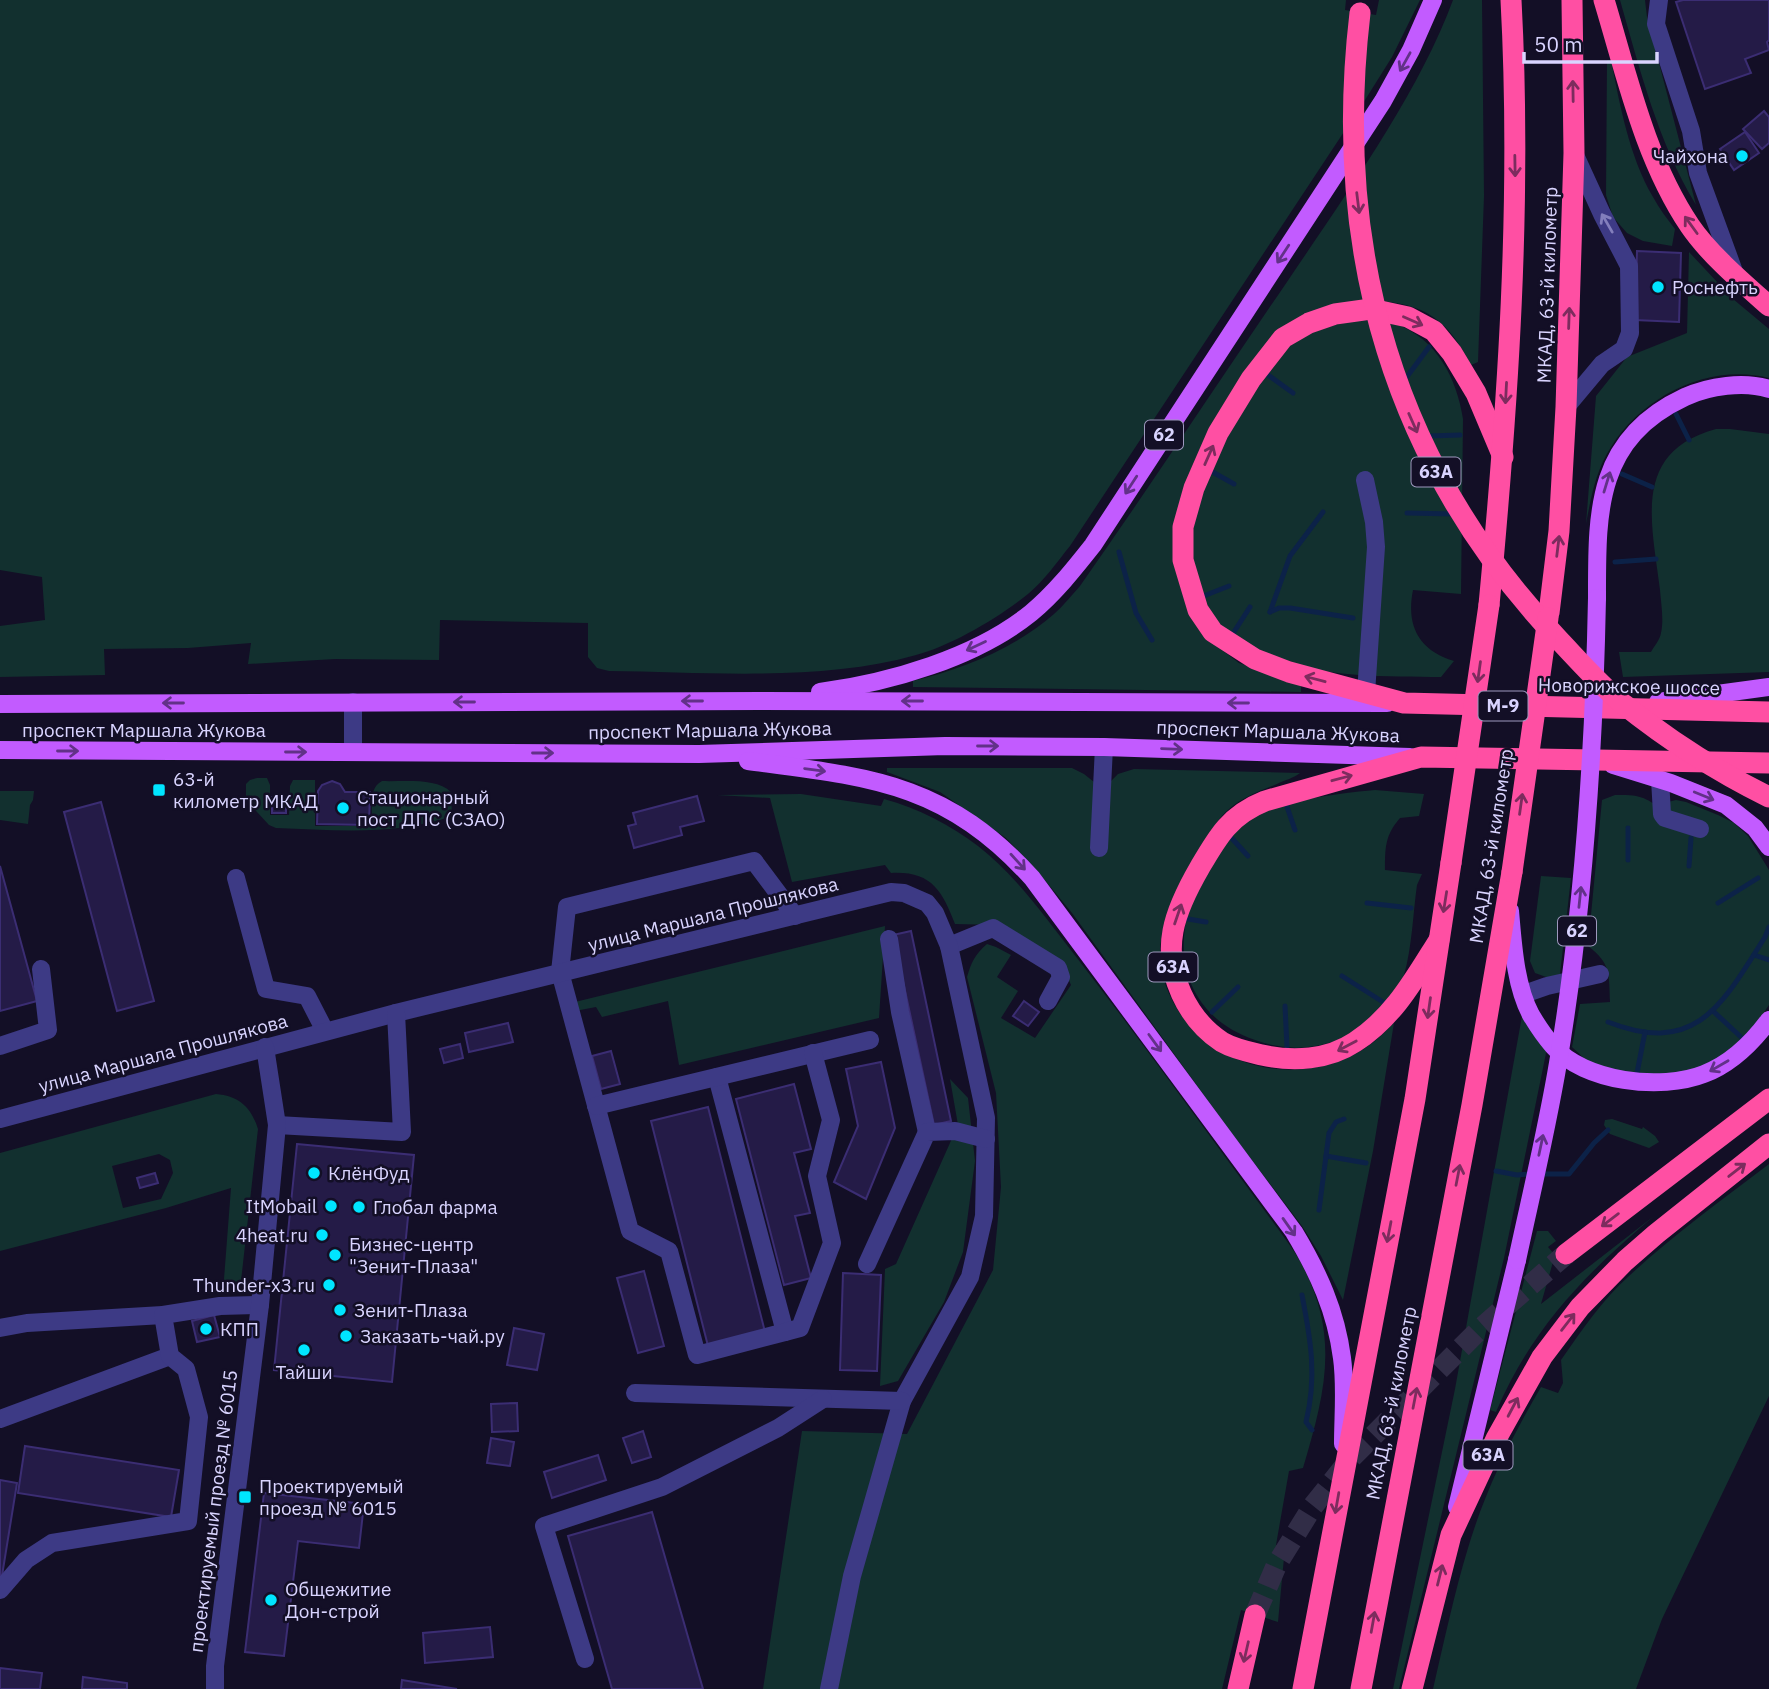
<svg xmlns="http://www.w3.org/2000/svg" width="1769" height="1689" font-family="'IBM Plex Sans',sans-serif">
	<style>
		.green { fill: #12302f; fill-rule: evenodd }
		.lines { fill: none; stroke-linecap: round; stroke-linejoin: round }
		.stream { stroke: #0c2248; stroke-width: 5 }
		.building { fill: #241b47; stroke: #3b2d73; stroke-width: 2 }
		.highway-tunnel { stroke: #312d47; stroke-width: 21; stroke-dasharray: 21 10; stroke-linecap: butt }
		.minor { stroke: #3d3a85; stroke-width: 18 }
		.major { stroke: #c25bff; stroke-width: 18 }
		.highway { stroke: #ff4fa3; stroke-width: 21 }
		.major-bridge { stroke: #c25bff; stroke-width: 18 }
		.highway-bridge { stroke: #ff4fa3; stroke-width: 21 }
		.oneway { stroke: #623188 }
		.oneway2 { stroke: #7d2c5e }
		.oneway3 { stroke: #837fbc }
		.poi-dot { fill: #00e5ff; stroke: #130f26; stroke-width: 2.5 }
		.labels { text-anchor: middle; stroke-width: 5; stroke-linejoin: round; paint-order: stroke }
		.shield { fill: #130f26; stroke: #9e99be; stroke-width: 2 }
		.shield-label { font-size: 18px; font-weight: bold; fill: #d9d4ff }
		.poi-label { font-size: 19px; fill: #d9d4ff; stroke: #130f26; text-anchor: start }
		.street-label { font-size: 19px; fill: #d9d4ff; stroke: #130f26 }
	</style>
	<rect width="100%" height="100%" fill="#130f26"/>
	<g class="green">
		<path d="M0 0H1346L1345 10 1376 15 1379 0H1420L1392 57 1365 100 1070 546C1057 562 1044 581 1028 594 1000 617 951 646 916 655 822 682 706 672 609 671L597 668 588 657V623L440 620 439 660 335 659 248 664 251 643 188 648 104 649 105 675 0 677V626L45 620 42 577 0 570Z"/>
		<path d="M1453 0H1482L1484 196 1478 362 1471 365C1448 320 1425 303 1375 301 1358 301 1343 302 1327 307 1315 311 1304 318 1293 323L1175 524 1213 643 1239 663 1301 684V692L913 687V681C963 669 1014 649 1054 614 1063 606 1071 596 1080 586 1151 485 1219 381 1289 279 1346 194 1418 95 1453 0Z"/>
		<path d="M1620 0H1645L1647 17 1696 205C1658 142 1640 70 1620 0Z"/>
		<path d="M1607 60H1611C1620 105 1629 156 1653 197 1659 208 1667 219 1675 229L1672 246 1643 241 1627 233 1613 217 1606 195Z"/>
		<path d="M1689 252 1733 299 1769 329V378C1709 363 1643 396 1611 447 1596 470 1591 497 1586 524L1596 396 1627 357 1687 333Z"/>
		<path d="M1358 320C1370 321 1385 320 1396 324 1437 339 1457 379 1463 419L1461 594 1413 590C1406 625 1418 650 1454 661L1441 677C1375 676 1280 679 1228 633 1200 609 1187 562 1192 526 1198 486 1258 371 1289 346 1309 331 1334 324 1358 320Z"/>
		<path d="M1716 429H1730L1769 434V672L1623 677 1619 652H1651C1654 646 1660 640 1661 633 1664 620 1661 603 1660 590 1652 523 1631 452 1716 429Z"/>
		<path d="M887 768H1072L1084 774 1094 782 1111 781 1118 774 1134 769 1300 773C1294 778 1285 780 1277 784 1257 792 1237 799 1222 816 1204 837 1161 923 1160 950 1159 973 1168 996 1181 1015 1220 1070 1298 1085 1357 1053 1372 1045 1383 1034 1394 1023L1373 1151 1343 1300 1321 1256 1302 1226 1230 1131 1072 913 1034 867 1006 838 940 792 887 772Z"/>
		<path d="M257 778H267L270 785V815H289L290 786 293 780H315V826H372C373 811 367 789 382 781 403 782 436 777 451 792L452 816C396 836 335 830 276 828L269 825 246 800V784L250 780Z"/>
		<path d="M1375 790 1424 794 1419 816 1400 818C1385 835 1385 848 1385 870L1422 874 1417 885C1413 913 1412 948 1404 975 1397 998 1364 1029 1343 1038 1314 1050 1284 1051 1255 1040 1196 1020 1172 968 1189 909 1193 897 1200 886 1206 875 1216 856 1228 833 1246 820 1271 801 1343 793 1375 790Z"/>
		<path d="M0 791H34L33 800 30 805 28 824 0 820Z"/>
		<path d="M801 794 881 806 884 799C918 808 950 825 978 846 1017 876 1047 920 1077 958 1147 1048 1213 1141 1281 1233 1289 1244 1298 1256 1304 1269 1340 1339 1324 1397 1303 1468L1289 1471 1276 1545 1285 1547 1278 1622 1241 1610 1222 1689H763L802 1431 907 1434 993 1270 1001 1187 996 1093 967 977C971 963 975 954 987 944L996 947 1011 955 997 977 1018 991 1001 1018 1035 1038 1071 985 1061 962 998 925 955 924C942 890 931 871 891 873L885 865 792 882 770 798 717 795Z"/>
		<path d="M1615 795C1645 794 1646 799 1669 814L1668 802 1676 800 1686 802 1718 815 1734 823 1748 836 1769 870V1005L1748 1035 1709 1066 1662 1077 1614 1072 1587 1061 1572 1047 1580 1004 1610 1002C1609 975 1611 963 1588 946L1602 800Z"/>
		<path d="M1541 876 1571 878 1560 974 1549 978 1535 973 1530 961Z"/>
		<path d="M885 926 879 1018 679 1065 668 1001 602 1017 596 1007 575 1011V1002Z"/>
		<path d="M1522 1016 1547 1048 1542 1073 1504 1258 1399 1689H1393L1455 1389Z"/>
		<path d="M950 1079 968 1098 975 1161 963 1252 944 1302 898 1381 880 1386 885 1269 896 1264 958 1125Z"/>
		<path d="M216 1094C239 1096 251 1107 258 1129L241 1281 223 1292 231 1188 166 1208 0 1251V1153ZM159 1154 170 1160 173 1173 161 1199 123 1208 112 1166Z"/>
		<path d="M1612 1119 1642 1129 1643 1127 1655 1136 1659 1142 1649 1148 1610 1134 1604 1125 1605 1120Z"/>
		<path d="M1769 1164V1396L1662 1619 1636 1689H1433C1444 1642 1454 1594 1468 1548 1485 1491 1511 1438 1541 1387L1558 1393 1563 1383 1561 1360C1582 1330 1602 1300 1629 1276 1673 1235 1722 1200 1769 1164Z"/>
		<path d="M1654 1216C1585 1274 1532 1328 1496 1412L1490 1410 1537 1231H1548L1556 1241 1548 1247 1555 1255 1541 1304Z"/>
	</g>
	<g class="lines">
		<g class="stream">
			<path d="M1264 372 1293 393"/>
			<path d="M1406 378 1429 347"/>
			<path d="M1676 414 1689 440"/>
			<path d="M1428 436 1460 435"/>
			<path d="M1209 470 1234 484"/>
			<path d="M1622 474 1652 487"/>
			<path d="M1407 513 1454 514"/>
			<path d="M1119 552 1136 613 1152 640"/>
			<path d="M1615 562 1656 559"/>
			<path d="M1201 597 1229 586"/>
			<path d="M1270 612 1290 556 1323 512"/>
			<path d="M1270 612 1279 608H1290L1353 618"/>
			<path d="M1232 635 1250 607"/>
			<path d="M1285 801 1295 830"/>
			<path d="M1227 833 1248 856"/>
			<path d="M1628 860V828"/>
			<path d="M1689 866 1691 838"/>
			<path d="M1367 903 1411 908"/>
			<path d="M1718 903 1758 878"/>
			<path d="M1182 918 1206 922"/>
			<path d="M1754 955 1769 960"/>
			<path d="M1342 976 1383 1002"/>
			<path d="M1285 1006 1287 1047"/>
			<path d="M1713 1011 1742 1038"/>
			<path d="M1212 1012 1238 987"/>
			<path d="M1608 1022C1697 1057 1723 1003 1765 937L1769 927"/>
			<path d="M1637 1073 1645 1032"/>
			<path d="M1326 1156 1366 1163"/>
			<path d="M1496 1171 1517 1175 1531 1174"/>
			<path d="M1541 1174H1569L1594 1143 1608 1130"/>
			<path d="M1319 1210 1329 1133 1336 1122 1344 1119"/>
			<path d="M1302 1295C1311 1341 1317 1377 1306 1422L1312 1430"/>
		</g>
	</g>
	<g class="building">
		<path d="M1683 0H1769V40L1767 42 1769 50 1745 59 1751 73 1705 89 1676 2Z"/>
		<path d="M1764 111 1769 117V143L1762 149 1743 129Z"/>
		<path d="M1745 132 1759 153 1734 170 1720 149Z"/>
		<path d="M1637 251 1681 253 1679 322 1635 320Z"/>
		<path d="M332 781 340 784 345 792H370L369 825 317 824 318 791 322 785Z"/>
		<path d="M697 796 704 821 680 827 682 835 634 848 628 826 636 824 633 813Z"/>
		<rect x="272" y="797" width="14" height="16"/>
		<path d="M101 802 154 1001 117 1011 64 812Z"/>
		<path d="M0 866 37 1001 0 1011Z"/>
		<path d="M911 931 951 1121 934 1125 893 935Z"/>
		<path d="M1024 1001 1039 1012 1028 1026 1013 1016Z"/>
		<path d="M508 1023 513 1042 469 1052 465 1033Z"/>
		<path d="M460 1044 463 1058 444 1063 440 1049Z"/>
		<path d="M611 1051 620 1084 601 1089 592 1056Z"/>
		<path d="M881 1062 895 1128 866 1199 834 1182 858 1126 846 1069Z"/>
		<path d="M794 1084 811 1149 794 1153 810 1213 795 1216 811 1278 784 1285 736 1099Z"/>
		<path d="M708 1107 765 1332 708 1346 651 1121Z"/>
		<path d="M297 1144 414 1155 392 1382 274 1370Z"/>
		<path d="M155 1173 158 1183 140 1188 137 1178Z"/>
		<path d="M644 1271 664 1346 638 1353 617 1278Z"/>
		<path d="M843 1273 881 1275 877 1371 840 1370Z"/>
		<path d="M214 1315 220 1337 197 1342 192 1321Z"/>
		<path d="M514 1328 544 1334 537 1370 507 1365Z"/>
		<path d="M517 1403 518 1431 492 1432 491 1404Z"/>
		<path d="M643 1431 651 1457 632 1463 623 1438Z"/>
		<path d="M491 1438 514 1442 510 1466 487 1463Z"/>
		<path d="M25 1446 179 1470 171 1517 18 1493Z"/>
		<path d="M598 1455 606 1480 552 1498 544 1472Z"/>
		<path d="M0 1480 17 1483 1 1582H0Z"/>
		<path d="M264 1493 364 1504 359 1548 298 1541 284 1656 245 1652Z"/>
		<path d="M652 1512 703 1689H612L568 1536Z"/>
		<path d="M490 1627 493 1657 425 1663 423 1633Z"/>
		<path d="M0 1668 42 1673 40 1689H0Z"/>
		<path d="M83 1677 127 1683V1689H82Z"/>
		<path d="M402 1680 457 1689H401Z"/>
	</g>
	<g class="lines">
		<path class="highway-tunnel" d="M1255 1615 1277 1564 1313 1506 1352 1457 1479 1330 1566 1254"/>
		<g class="minor">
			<path d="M1659 0 1656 24 1691 131 1698 173 1736 277"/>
			<path d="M1566 407 1602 364 1624 349 1630 333 1629 266 1602 214 1575 155"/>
			<path d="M1365 480 1374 522 1376 547 1366 693"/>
			<path d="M353 752V702"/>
			<path d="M1660 779 1662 814 1665 818 1700 829"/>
			<path d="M1099 848 1104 747"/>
			<path d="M236 878 266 989 307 996 325 1031"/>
			<path d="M889 939 900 1012 927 1132"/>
			<path d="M949 946 993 928 1058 968 1061 977 1048 1001"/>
			<path d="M1524 994 1547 986 1600 974"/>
			<path d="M0 1046 48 1030 41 969"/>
			<path d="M717 1077 785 1332 697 1355 669 1251 630 1231 560 972 567 907 754 861 795 916"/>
			<path d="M596 1106 870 1040"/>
			<path d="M0 1119 396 1013 891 892 904 893 927 903 935 913 949 946 986 1118 984 1216 970 1277 902 1401 852 1576 829 1689"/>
			<path d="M277 1125 402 1132 396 1013"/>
			<path d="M867 1264 927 1132 955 1131 986 1139"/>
			<path d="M0 1328 27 1323 163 1315"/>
			<path d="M785 1332 800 1328 832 1243 817 1176 831 1120 813 1053"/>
			<path d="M635 1393 902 1401"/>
			<path d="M0 1419 170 1356"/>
			<path d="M0 1590 26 1560 52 1543 188 1521 199 1417 186 1369 170 1356 163 1315 220 1306 260 1305"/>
			<path d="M585 1659 544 1526 662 1487 778 1428 823 1399"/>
			<path d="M215 1689V1666L260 1305 277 1125 265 1047"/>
		</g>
		<g class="major">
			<path d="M1597 598C1597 512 1595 439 1685 397 1709 386 1744 381 1769 389"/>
			<path d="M820 692C891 682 975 658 1031 613 1055 593 1074 569 1093 545L1383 101 1411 50 1433 0"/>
			<path d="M1658 702 1769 687"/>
			<path d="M0 704 760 701 1387 703"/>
			<path d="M0 750 699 754 945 746 1104 747 1410 757"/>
			<path d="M748 761C869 777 945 782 1032 878L1294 1232C1318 1272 1336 1311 1342 1358 1346 1386 1343 1416 1343 1444"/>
			<path d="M1613 765 1671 783 1726 805 1755 828 1769 847"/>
			<path d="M1510 911C1513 944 1515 985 1531 1015 1537 1025 1545 1037 1553 1046 1584 1082 1661 1091 1704 1074 1730 1064 1752 1043 1769 1020"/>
			<path d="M1457 1507 1517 1260"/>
		</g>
		<g class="highway">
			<path d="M1604 0C1627 76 1645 159 1690 226 1709 254 1743 283 1769 306"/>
			<path d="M1503 457 1476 393 1452 353 1434 331 1408 317 1371 309 1335 314 1309 323 1283 338 1251 379 1218 433 1194 488 1183 527V560L1198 610 1213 632 1255 659 1289 672 1404 703 1769 712"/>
			<path d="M1489 605C1508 404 1522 202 1511 0"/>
			<path d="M1549 613 1559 531 1566 407 1574 153 1572 0"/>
			<path d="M1439 940C1415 978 1394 1017 1355 1042 1328 1060 1293 1062 1262 1055 1249 1052 1234 1049 1222 1042 1187 1019 1165 973 1173 931 1177 909 1189 886 1200 867 1218 836 1230 815 1265 801L1421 757 1769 763"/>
			<path d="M1566 1254 1769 1099"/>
			<path d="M1238 1689 1255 1615"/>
			<path d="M1303 1689 1415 1099 1451 863"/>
			<path d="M1361 1689 1472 1105 1512 872"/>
			<path d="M1412 1689 1451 1535 1496 1439 1542 1357 1580 1307 1625 1261 1656 1234 1769 1144"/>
		</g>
		<path class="major-bridge" d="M1517 1260C1531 1195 1547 1129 1558 1063 1584 909 1594 754 1597 598"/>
		<g class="highway-bridge">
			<path d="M1360 13C1332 250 1393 465 1559 640 1579 661 1600 685 1622 703 1667 739 1718 772 1769 797"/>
			<path d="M1451 863 1489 605"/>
			<path d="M1512 872 1548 618"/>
		</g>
	</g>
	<defs><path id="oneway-shaft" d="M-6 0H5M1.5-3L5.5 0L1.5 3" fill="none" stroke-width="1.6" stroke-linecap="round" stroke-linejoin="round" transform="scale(1.75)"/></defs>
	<g class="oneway">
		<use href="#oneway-shaft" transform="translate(1405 62) rotate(119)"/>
		<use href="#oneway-shaft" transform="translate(1283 254) rotate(123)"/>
		<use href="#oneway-shaft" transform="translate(1607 482) rotate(-73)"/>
		<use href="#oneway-shaft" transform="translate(1131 485) rotate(123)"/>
		<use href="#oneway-shaft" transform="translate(976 646) rotate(155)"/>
		<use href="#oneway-shaft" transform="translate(692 701) rotate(180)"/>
		<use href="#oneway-shaft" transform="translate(912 701) rotate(-180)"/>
		<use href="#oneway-shaft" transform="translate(464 702) rotate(180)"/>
		<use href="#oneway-shaft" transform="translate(173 703) rotate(180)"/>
		<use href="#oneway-shaft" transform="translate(1238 703) rotate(-180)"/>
		<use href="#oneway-shaft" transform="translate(988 746)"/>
		<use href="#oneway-shaft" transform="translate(1172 749) rotate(2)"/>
		<use href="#oneway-shaft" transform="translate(68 751)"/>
		<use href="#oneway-shaft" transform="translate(296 752)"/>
		<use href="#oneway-shaft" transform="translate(543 753)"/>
		<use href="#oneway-shaft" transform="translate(815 770) rotate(8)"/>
		<use href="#oneway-shaft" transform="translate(1704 796) rotate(22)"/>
		<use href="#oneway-shaft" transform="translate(1018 862) rotate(48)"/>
		<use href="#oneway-shaft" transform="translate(1580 897) rotate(-84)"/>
		<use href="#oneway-shaft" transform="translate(1155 1043) rotate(54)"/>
		<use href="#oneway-shaft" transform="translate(1719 1066) rotate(150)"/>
		<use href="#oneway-shaft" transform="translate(1541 1145) rotate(-78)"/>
		<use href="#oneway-shaft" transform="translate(1289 1227) rotate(55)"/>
	</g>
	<g class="oneway2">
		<use href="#oneway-shaft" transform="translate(1573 91) rotate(-91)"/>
		<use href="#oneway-shaft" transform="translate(1515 166) rotate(89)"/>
		<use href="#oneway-shaft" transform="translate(1358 203) rotate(83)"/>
		<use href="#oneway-shaft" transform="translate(1691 225) rotate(-126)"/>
		<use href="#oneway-shaft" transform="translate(1569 318) rotate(-88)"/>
		<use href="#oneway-shaft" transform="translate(1413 321) rotate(24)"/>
		<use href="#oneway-shaft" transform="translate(1506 393) rotate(93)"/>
		<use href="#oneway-shaft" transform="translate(1413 423) rotate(66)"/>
		<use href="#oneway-shaft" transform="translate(1209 455) rotate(-66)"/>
		<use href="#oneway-shaft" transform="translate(1558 546) rotate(-83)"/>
		<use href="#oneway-shaft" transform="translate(1479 672) rotate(98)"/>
		<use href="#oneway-shaft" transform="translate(1315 679) rotate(-165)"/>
		<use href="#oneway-shaft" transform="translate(1342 778) rotate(-15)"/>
		<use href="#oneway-shaft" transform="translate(1521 804) rotate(-82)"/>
		<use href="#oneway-shaft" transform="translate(1445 902) rotate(99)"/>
		<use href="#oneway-shaft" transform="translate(1178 914) rotate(-71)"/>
		<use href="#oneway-shaft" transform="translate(1429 1008) rotate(98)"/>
		<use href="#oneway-shaft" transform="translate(1347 1046) rotate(152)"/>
		<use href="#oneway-shaft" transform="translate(1737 1170) rotate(-38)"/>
		<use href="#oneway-shaft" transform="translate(1458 1175) rotate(-79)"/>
		<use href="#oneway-shaft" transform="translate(1610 1220) rotate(143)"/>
		<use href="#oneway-shaft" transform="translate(1389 1232) rotate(101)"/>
		<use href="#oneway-shaft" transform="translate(1568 1322) rotate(-52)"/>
		<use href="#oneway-shaft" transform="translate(1415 1398) rotate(-79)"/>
		<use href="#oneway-shaft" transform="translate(1513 1407) rotate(-62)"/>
		<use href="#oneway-shaft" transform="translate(1337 1503) rotate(100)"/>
		<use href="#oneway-shaft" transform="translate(1440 1575) rotate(-76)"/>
		<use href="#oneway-shaft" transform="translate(1373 1622) rotate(-80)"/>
		<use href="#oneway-shaft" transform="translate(1246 1652) rotate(103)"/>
	</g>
	<use class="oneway3" href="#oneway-shaft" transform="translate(1607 223) rotate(-120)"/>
	<g class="poi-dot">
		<circle cx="1742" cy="156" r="7"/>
		<circle cx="1658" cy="287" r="7"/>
		<rect x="152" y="783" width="14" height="14" rx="3.5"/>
		<circle cx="343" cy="808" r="7"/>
		<circle cx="314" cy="1173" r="7"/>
		<circle cx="331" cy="1206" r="7"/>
		<circle cx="359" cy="1207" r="7"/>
		<circle cx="322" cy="1235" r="7"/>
		<circle cx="335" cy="1255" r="7"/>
		<circle cx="329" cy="1285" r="7"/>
		<circle cx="340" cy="1310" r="7"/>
		<circle cx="206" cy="1329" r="7"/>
		<circle cx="346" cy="1336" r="7"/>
		<circle cx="304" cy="1350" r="7"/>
		<rect x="238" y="1490" width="14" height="14" rx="3.5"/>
		<circle cx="271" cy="1600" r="7"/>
	</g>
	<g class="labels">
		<g class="shield">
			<rect x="1145" y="420.5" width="38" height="29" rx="5"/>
			<rect x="1411.5" y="457.5" width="49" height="29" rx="5"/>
			<rect x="1478.5" y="691.5" width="49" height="29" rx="5"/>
			<rect x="1558" y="916.5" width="38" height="29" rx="5"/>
			<rect x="1148.5" y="952.5" width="49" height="29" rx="5"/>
			<rect x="1463.5" y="1440.5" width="49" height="29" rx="5"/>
		</g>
		<g class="shield-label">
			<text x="1164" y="441">62</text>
			<text x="1436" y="478">63A</text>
			<text x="1503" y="712">М-9</text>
			<text x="1577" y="937">62</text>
			<text x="1173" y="973">63A</text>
			<text x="1488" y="1461">63A</text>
		</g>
		<g class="poi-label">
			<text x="1728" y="163" text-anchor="end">Чайхона</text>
			<text x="1672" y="294">Роснефть</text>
			<text x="173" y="786">63-й<tspan x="173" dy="22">километр МКАД</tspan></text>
			<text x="357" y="804">Стационарный<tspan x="357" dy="22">пост ДПС (СЗАО)</tspan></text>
			<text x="328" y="1180">КлёнФуд</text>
			<text x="317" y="1213" text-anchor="end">ItMobail</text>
			<text x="373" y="1214">Глобал фарма</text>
			<text x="308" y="1242" text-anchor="end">4heat.ru</text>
			<text x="349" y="1251">Бизнес-центр<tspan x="349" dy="22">"Зенит-Плаза"</tspan></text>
			<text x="315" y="1292" text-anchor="end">Thunder-x3.ru</text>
			<text x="354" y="1317">Зенит-Плаза</text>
			<text x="220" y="1336">КПП</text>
			<text x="360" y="1343">Заказать-чай.ру</text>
			<text x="304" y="1379" text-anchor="middle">Тайши</text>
			<text x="259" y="1493">Проектируемый<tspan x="259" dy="22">проезд № 6015</tspan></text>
			<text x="285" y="1596">Общежитие<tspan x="285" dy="22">Дон-строй</tspan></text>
		</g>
		<g class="street-label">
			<text transform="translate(1547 285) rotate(-88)" y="7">МКАД, 63-й километр</text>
			<text transform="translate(1629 686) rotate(1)" y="7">Новорижское шоссе</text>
			<text x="144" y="737">проспект Маршала Жукова</text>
			<text transform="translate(710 730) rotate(-1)" y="7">проспект Маршала Жукова</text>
			<text transform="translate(1278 731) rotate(2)" y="7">проспект Маршала Жукова</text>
			<text transform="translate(1491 846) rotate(-81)" y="7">МКАД, 63-й километр</text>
			<text transform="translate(713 914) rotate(-14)" y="7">улица Маршала Прошлякова</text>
			<text transform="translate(163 1053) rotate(-15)" y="7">улица Маршала Прошлякова</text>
			<text transform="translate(1391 1403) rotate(-79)" y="7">МКАД, 63-й километр</text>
			<text transform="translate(213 1511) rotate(-83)" y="7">проектируемый проезд № 6015</text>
		</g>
	</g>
	<path d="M1524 52v10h133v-10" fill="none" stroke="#d9d4ff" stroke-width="3.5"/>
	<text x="1534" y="52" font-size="21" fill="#d9d4ff" stroke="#130f26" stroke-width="5" paint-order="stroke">50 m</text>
</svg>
